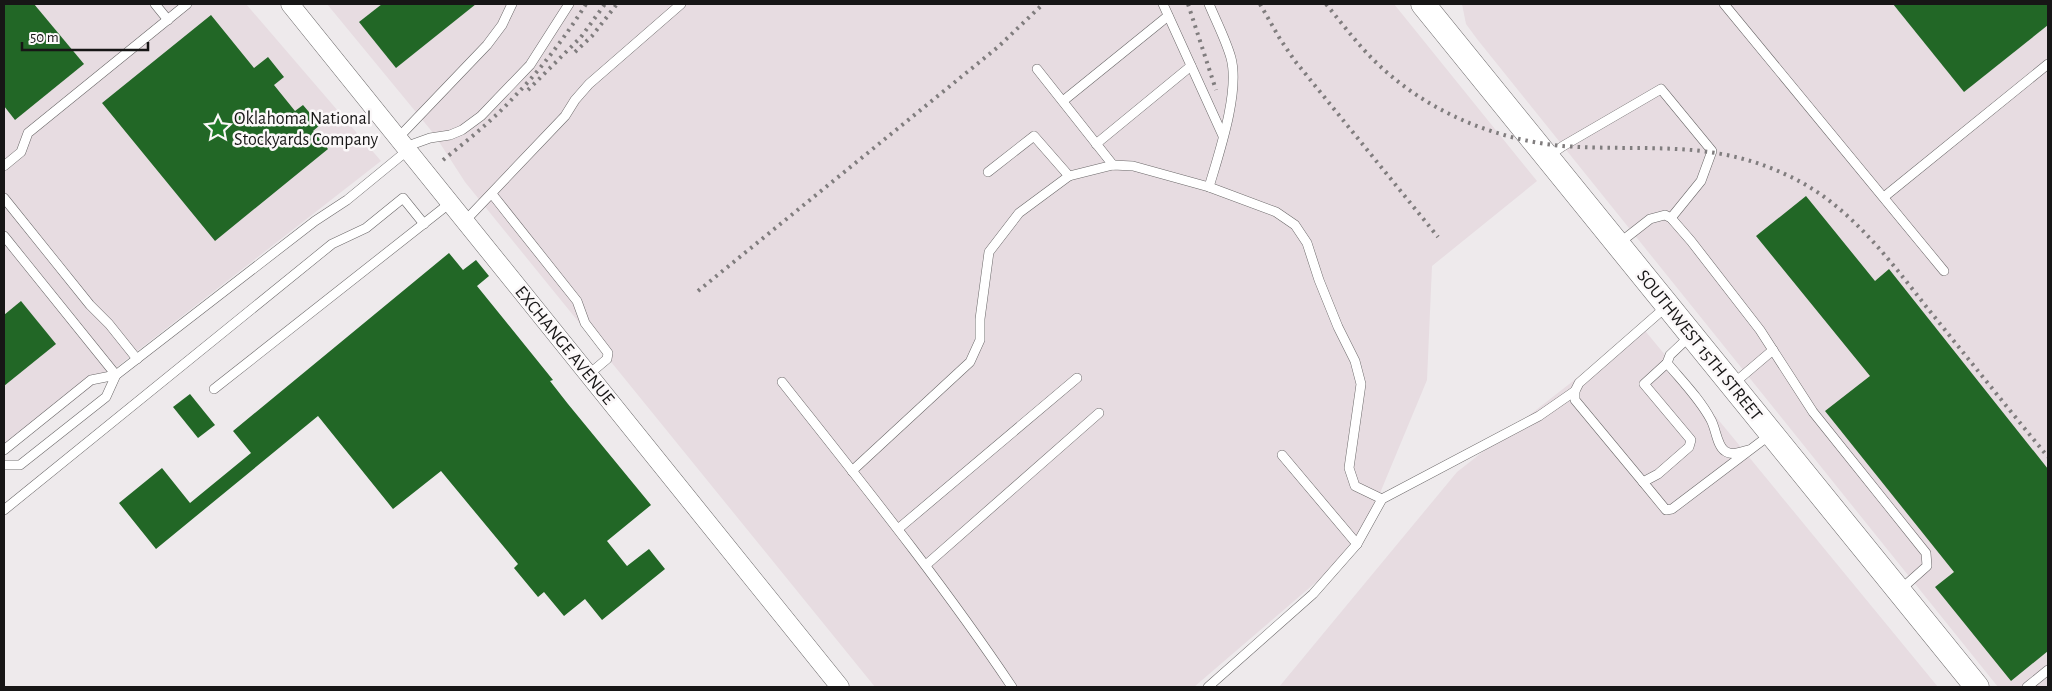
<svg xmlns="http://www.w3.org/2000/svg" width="2052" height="691" font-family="'Alegreya Sans',sans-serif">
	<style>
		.built { fill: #e7dce1 }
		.building { fill: #226726 }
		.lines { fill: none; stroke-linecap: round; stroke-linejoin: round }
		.lane-casing { stroke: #6b6869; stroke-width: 10 }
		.street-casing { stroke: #6b6869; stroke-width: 19 }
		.secondary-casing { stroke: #6b6869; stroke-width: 25 }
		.lane { stroke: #fff; stroke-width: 9 }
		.street { stroke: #fff; stroke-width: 18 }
		.secondary { stroke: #fff; stroke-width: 24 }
		.rail { stroke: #807d7e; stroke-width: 4; stroke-dasharray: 2.5 5; stroke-linecap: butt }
		.labels { text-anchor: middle; stroke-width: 5; stroke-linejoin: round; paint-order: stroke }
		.poi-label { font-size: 18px; fill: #171616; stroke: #fbf8f9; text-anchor: start }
		.street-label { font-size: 18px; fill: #171616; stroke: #fbf8f9 }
	</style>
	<rect width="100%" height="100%" fill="#eeeaec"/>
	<g class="built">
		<path d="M4 4H246L381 161 4 455Z"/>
		<path d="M327 4H1394L1537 181 1432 266 1427 380 1358 546 1194 687H875L465 182 434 134Z"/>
		<path d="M1462 4H2048V687H1998L1477 39 1466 24Z"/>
		<path d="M1642 327 1938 687H1279L1457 472Z"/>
	</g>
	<g class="building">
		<path d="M4 4H34L84 64 15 120 4 106Z"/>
		<path d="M382 4H476L396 68 359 22Z"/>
		<path d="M1893 4H2048V25L1964 92Z"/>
		<path d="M211 15 254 68 268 57 284 77 274 85 295 111 303 105 320 125 313 131 328 149 215 241 102 103Z"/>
		<path d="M1806 196 1875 281 1889 269 2048 469V651L2011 681 1935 587 1954 572 1825 411 1870 376 1756 236Z"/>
		<path d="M449 253 463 270 476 260 489 276 477 286 553 380 550 381 568 404 651 505 607 541 627 566 649 549 665 569 602 620 585 599 564 616 544 592 538 597 514 568 518 564 441 471 393 509 318 416 156 549 119 503 162 468 190 503 251 453 233 431Z"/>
		<path d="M21 301 56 344 4 386V315Z"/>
		<path d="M190 394 215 425 198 438 173 407Z"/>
	</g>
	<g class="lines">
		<g class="lane-casing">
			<g id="lane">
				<path d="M155 4 168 20"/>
				<path d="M1163 4 1223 136"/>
				<path d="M1209 4C1216 21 1226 40 1231 58 1240 92 1219 153 1209 187"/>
				<path d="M1724 4 1944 271"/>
				<path d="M1037 69 1113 165"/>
				<path d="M1063 101 1168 16"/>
				<path d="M398 138 487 45 502 25 512 4"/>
				<path d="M1096 144 1191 66"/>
				<path d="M405 147 430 138 450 135 462 130 481 116 530 65 569 4"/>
				<path d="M1547 157 1563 146 1661 89 1712 151 1701 181 1671 218"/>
				<path d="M4 166 21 152 28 133 187 4"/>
				<path d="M988 172 1034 136 1069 176"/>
				<path d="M492 194 577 301 585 323 608 353 607 359 588 375"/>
				<path d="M1884 197 2048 64"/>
				<path d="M4 198 90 305 109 324 137 359"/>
				<path d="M465 221 565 116 575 100 589 84 681 4"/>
				<path d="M4 236 116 375 91 380 4 450"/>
				<path d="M1618 244 1650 219 1665 215 1671 218 1691 241 1760 330 1813 412 1926 553 1927 566 1899 591"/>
				<path d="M1690 336 1670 355 1667 363C1682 381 1700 399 1711 420 1716 429 1717 446 1725 451 1732 456 1740 452 1748 450"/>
				<path d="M1667 363 1644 384 1691 440 1689 447 1658 474 1643 482 1575 400V391L1579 383 1667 306"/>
				<path d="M782 382C861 482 941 581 1012 687"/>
				<path d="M1733 384 1773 350"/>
				<path d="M214 389 450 203"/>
				<path d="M1282 455 1357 544"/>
				<path d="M4 465H20L106 397 116 375 315 221 347 200 408 150"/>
				<path d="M852 471 970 362 980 340V319L989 252 1019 213 1069 176 1113 165 1133 166 1209 187 1276 212 1295 225 1307 243 1319 280 1338 327 1355 361 1361 384 1349 468 1355 486 1382 499"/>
				<path d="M1643 482 1666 510 1672 509 1771 434"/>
				<path d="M4 510 332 244 366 228 403 198 424 224"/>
				<path d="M898 529 1077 378"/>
				<path d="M926 565 1099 413"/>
				<path d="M1208 687 1313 594 1357 544 1382 499 1539 416 1575 391"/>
				<path d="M2027 687 2048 670"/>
			</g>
		</g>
		<g class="street-casing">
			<path id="street" d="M290 4 840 687"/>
		</g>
		<g class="secondary-casing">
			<path id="secondary" d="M1423 4 1977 687"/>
		</g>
		<use href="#lane" class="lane"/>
		<use href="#street" class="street"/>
		<use href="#secondary" class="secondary"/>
		<g class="rail">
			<path d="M1188 4 1216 90"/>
			<path d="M1260 4 1280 39 1295 61 1438 237"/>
			<path d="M1326 4C1344 26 1361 49 1382 68 1431 113 1497 140 1563 146 1645 152 1710 138 1789 176 1853 206 1894 267 1937 320 1974 366 2011 412 2048 457"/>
			<path d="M575 52 592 36 617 4"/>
			<path d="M528 90 581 37 605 4"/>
			<path d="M443 160C468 140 493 120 515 96 541 69 566 36 586 4"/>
			<path d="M698 291 998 47 1043 4"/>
		</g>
	</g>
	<defs>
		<g id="sight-bare" transform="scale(1.725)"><path d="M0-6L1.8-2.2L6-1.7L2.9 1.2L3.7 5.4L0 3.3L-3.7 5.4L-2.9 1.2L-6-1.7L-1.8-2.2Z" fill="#207927" stroke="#fbf8f9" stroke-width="2.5" paint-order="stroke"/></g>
	</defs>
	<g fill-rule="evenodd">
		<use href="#sight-bare" x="218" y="128"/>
	</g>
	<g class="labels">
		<g class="poi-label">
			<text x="234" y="124">Oklahoma National<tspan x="234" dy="21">Stockyards Company</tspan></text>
		</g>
		<g class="street-label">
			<text transform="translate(565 345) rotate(51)" y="6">EXCHANGE AVENUE</text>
			<text transform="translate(1700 345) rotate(51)" y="6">SOUTHWEST 15TH STREET</text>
		</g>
	</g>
	<rect width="2052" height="691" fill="none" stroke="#171616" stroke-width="10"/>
	<path d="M22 42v8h126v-8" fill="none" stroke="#171616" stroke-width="2.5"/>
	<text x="30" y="42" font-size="15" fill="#171616" stroke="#fbf8f9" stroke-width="4" paint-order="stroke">50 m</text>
</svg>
